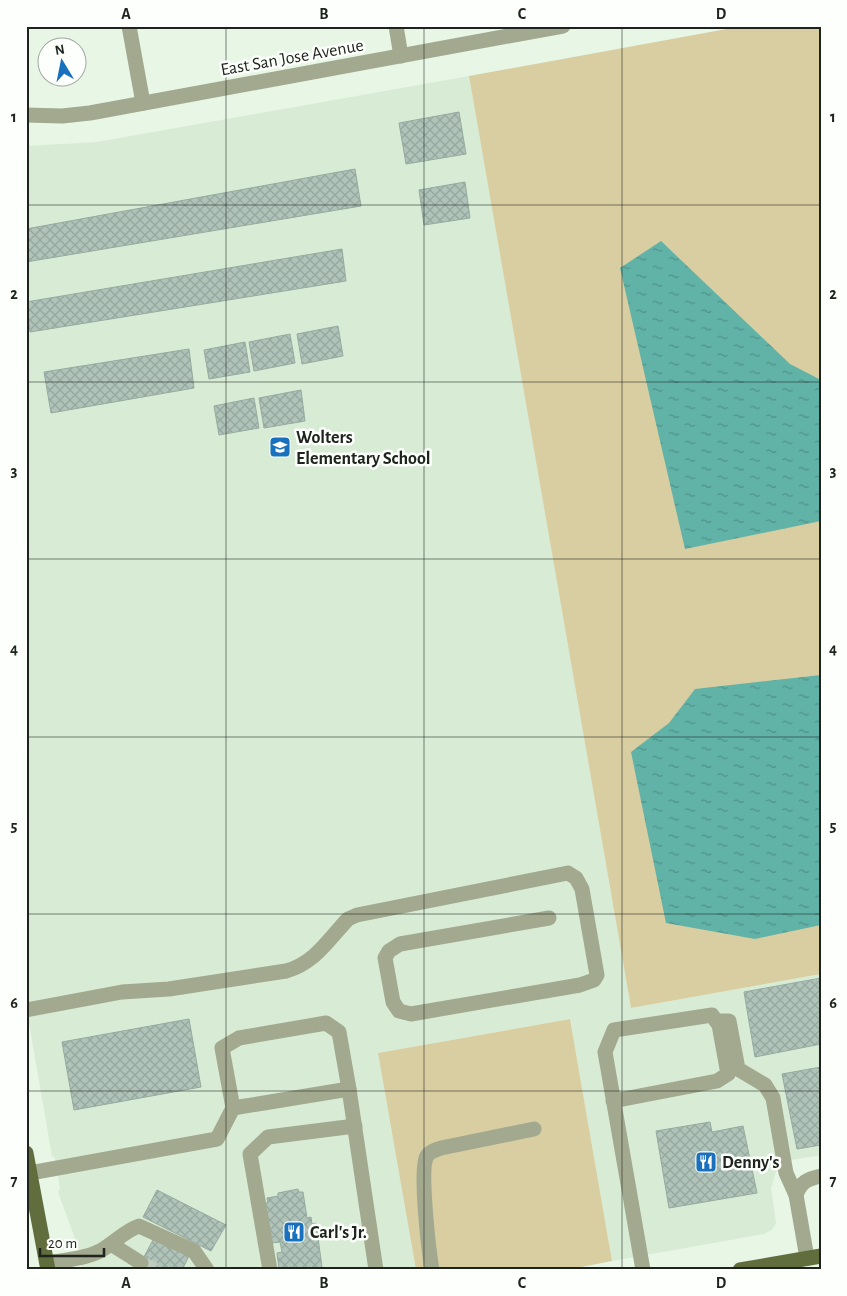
<svg xmlns="http://www.w3.org/2000/svg" width="847" height="1296" font-family="'Alegreya Sans',sans-serif">
	<style>
		.built { fill: #d8ecd5 }
		.green { fill: #d8cea2 }
		.water { fill: url(#water-ripples) }
		.building { fill: url(#building-cross-hatch); stroke: #96aa9f }
		.lines { fill: none; stroke-linecap: round; stroke-linejoin: round }
		.minor-tunnel { stroke: #bfccbd; stroke-width: 15; stroke-dasharray: 15 8; stroke-linecap: butt }
		.minor { stroke: #a2a98f; stroke-width: 15 }
		.major { stroke: #626d3e; stroke-width: 15 }
		.grid { fill: none; stroke: #1e231d; stroke-width: 1; stroke-opacity: 0.55 }
		.labels { text-anchor: middle; stroke-width: 5; stroke-linejoin: round; paint-order: stroke }
		.street-label { font-size: 18px; fill: #1e231d; stroke: #fcfffb }
		.poi-label { font-size: 18px; font-weight: bold; fill: #1e231d; stroke: #fcfffb; text-anchor: start }
		.neatline { fill: none; stroke: #1e231d; stroke-width: 2 }
		.grid-label { font-size: 16px; text-anchor: middle; font-weight: bold; fill: #1e231d }
	</style>
	<defs>
		<pattern id="water-ripples" width="26" height="14" patternUnits="userSpaceOnUse" patternTransform="scale(1.25)"><rect width="26" height="14" fill="#61b3a8"/><path d="M2 4q2-2 4 0t4 0M15 11q2-2 4 0t4 0" fill="none" stroke="#4f9188"/></pattern>
		<pattern id="building-cross-hatch" width="8" height="8" patternUnits="userSpaceOnUse" patternTransform="scale(1.25)"><rect width="8" height="8" fill="#afc3b9"/><path d="M0 0l8 8M0 8l8-8" fill="none" stroke="#96a79f"/></pattern>
	</defs>
	<rect width="100%" height="100%" fill="#e7f6e5"/>
	<path class="built" d="M469 76 631 1008 821 974V1155L792 1160 783 1165 776 1172 771 1188 776 1223 772 1230 764 1234 612 1261 570 1019 378 1053 416 1270H82L77 1244 58 1192 60 1189 55 1158 52 1156 26 1006V146L97 142Z"/>
	<g class="green">
		<path d="M743 26H821V974L631 1008 469 76Z"/>
		<path d="M570 1019 612 1261 566 1270H416L378 1053Z"/>
	</g>
	<g class="water">
		<path d="M661 241 790 364 821 380V521L685 549 620 268Z"/>
		<path d="M821 675V925L755 939 666 923 631 752 669 723 695 689Z"/>
	</g>
	<g class="building">
		<path d="M459 112 466 154 406 164 399 123Z"/>
		<path d="M355 169 361 206 26 262V229Z"/>
		<path d="M465 182 470 218 424 225 419 190Z"/>
		<path d="M342 249 346 281 30 332 26 302Z"/>
		<path d="M338 326 343 356 302 364 297 334Z"/>
		<path d="M290 334 295 363 254 371 249 342Z"/>
		<path d="M245 342 250 372 209 379 204 350Z"/>
		<path d="M189 349 194 388 51 413 44 372Z"/>
		<path d="M301 390 305 421 264 428 259 398Z"/>
		<path d="M254 398 259 428 219 435 214 406Z"/>
		<path d="M821 978V1044L755 1057 744 992Z"/>
		<path d="M189 1019 201 1087 74 1110 62 1042Z"/>
		<path d="M821 1067V1145L797 1149 782 1074Z"/>
		<path d="M710 1122 712 1132 743 1126 757 1193 669 1208 656 1131Z"/>
		<path d="M298 1189 299 1192H303L307 1218 311 1217 312 1224 316 1223 322 1267 306 1270H293L292 1267 279 1269 277 1253 282 1252 280 1242 272 1243 265 1203H268L267 1198 278 1196V1193Z"/>
		<path d="M157 1190 226 1225 211 1251 143 1217Z"/>
		<path d="M154 1238 189 1256 182 1270H137Z"/>
	</g>
	<g class="lines">
		<path class="minor-tunnel" d="M141 1263 154 1270"/>
		<g class="minor">
			<path d="M129 26 143 103"/>
			<path d="M396 26 401 56"/>
			<path d="M26 115 62 116 90 113 563 26"/>
			<path d="M26 1010 122 992 169 989 286 971C315 963 328 940 348 919L357 915 568 873 576 878 582 889 597 975 594 980 580 985 411 1014 399 1011 393 1002 385 958 389 951 400 944 549 918"/>
			<path d="M716 1021H729L738 1069 765 1085 773 1098 786 1173 796 1195"/>
			<path d="M349 1089 376 1270"/>
			<path d="M613 1101 717 1081 728 1074 719 1025 712 1015 614 1030 605 1052 643 1270"/>
			<path d="M30 1173 217 1139 233 1108 349 1089 339 1032 326 1023 239 1038 222 1048 233 1108"/>
			<path d="M111 1244 141 1263"/>
			<path d="M807 1258 796 1195C801 1182 807 1179 821 1176"/>
			<path d="M47 1263C65 1260 84 1259 100 1251 115 1243 124 1231 139 1226L194 1251 207 1270"/>
			<path d="M270 1270 250 1154 268 1137 355 1126"/>
			<path d="M432 1270C429 1252 419 1168 427 1156 430 1151 436 1150 441 1148L534 1129"/>
		</g>
		<g class="major">
			<path d="M26 1153 48 1270"/>
			<path d="M740 1270 821 1256"/>
		</g>
	</g>
	<path class="grid" d="M226 26V1270M424 26V1270M622 26V1270M26 205H821M26 382H821M26 559H821M26 737H821M26 914H821M26 1091H821"/>
	<defs>
		<g id="school-square" transform="scale(1.125)"><rect x="-9" y="-9" width="18" height="18" rx="4" fill="#1971be" stroke="#fcfffb"/><path d="M0-5L7-2L0 1L-7-2ZM-4 1L0 2.5L4 1V4Q0 6-4 4Z" fill="#fff"/></g>
		<g id="restaurant-square" transform="scale(1.125)"><rect x="-9" y="-9" width="18" height="18" rx="4" fill="#1971be" stroke="#fcfffb"/><path d="M-5-6h1v4h1v-4h1v4h1v-4h1v5L-1.5 .5V6h-2V.5L-5-1ZM5-6V6H3V1.5H1.5Q1.5-4 5-6Z" fill="#fff"/></g>
	</defs>
	<g fill-rule="evenodd">
		<use href="#school-square" x="280" y="447"/>
		<use href="#restaurant-square" x="706" y="1162"/>
		<use href="#restaurant-square" x="294" y="1232"/>
	</g>
	<g class="labels">
		<g class="street-label">
			<text transform="translate(292 57) rotate(-10)" y="6">East San Jose Avenue</text>
		</g>
		<g class="poi-label">
			<text x="296" y="443">Wolters<tspan x="296" dy="21">Elementary School</tspan></text>
			<text x="722" y="1168">Denny's</text>
			<text x="310" y="1238">Carl's Jr.</text>
		</g>
	</g>
	<rect width="847" height="1296" fill="none" stroke="#fcfffb" stroke-width="55"/>
	<g transform="translate(62 62) rotate(350)"><circle r="24" fill="#fcfffb" stroke="#a3a7a2"/>
	<path d="M0-4L9 19L0 12L-9 19Z" fill="#1971be"/>
	<text y="-8" font-size="14" font-weight="bold" text-anchor="middle" fill="#1e231d">N</text>
	</g>
	<path d="M40 1248v8h64v-8" fill="none" stroke="#1e231d" stroke-width="2.5"/>
	<text x="48" y="1248" font-size="15" fill="#1e231d" stroke="#fcfffb" stroke-width="4" paint-order="stroke">20 m</text>
	<rect x="28" y="28" width="792" height="1240" class="neatline"/>
	<g class="grid-label">
		<text x="126" y="19">A</text>
		<text x="324" y="19">B</text>
		<text x="522" y="19">C</text>
		<text x="721" y="19">D</text>
		<text x="14" y="122">1</text>
		<text x="833" y="122">1</text>
		<text x="14" y="299">2</text>
		<text x="833" y="299">2</text>
		<text x="14" y="476">3</text>
		<text x="833" y="476">3</text>
		<text x="14" y="654">4</text>
		<text x="833" y="654">4</text>
		<text x="14" y="831">5</text>
		<text x="833" y="831">5</text>
		<text x="14" y="1008">6</text>
		<text x="833" y="1008">6</text>
		<text x="14" y="1186">7</text>
		<text x="833" y="1186">7</text>
		<text x="126" y="1288">A</text>
		<text x="324" y="1288">B</text>
		<text x="522" y="1288">C</text>
		<text x="721" y="1288">D</text>
	</g>
</svg>
